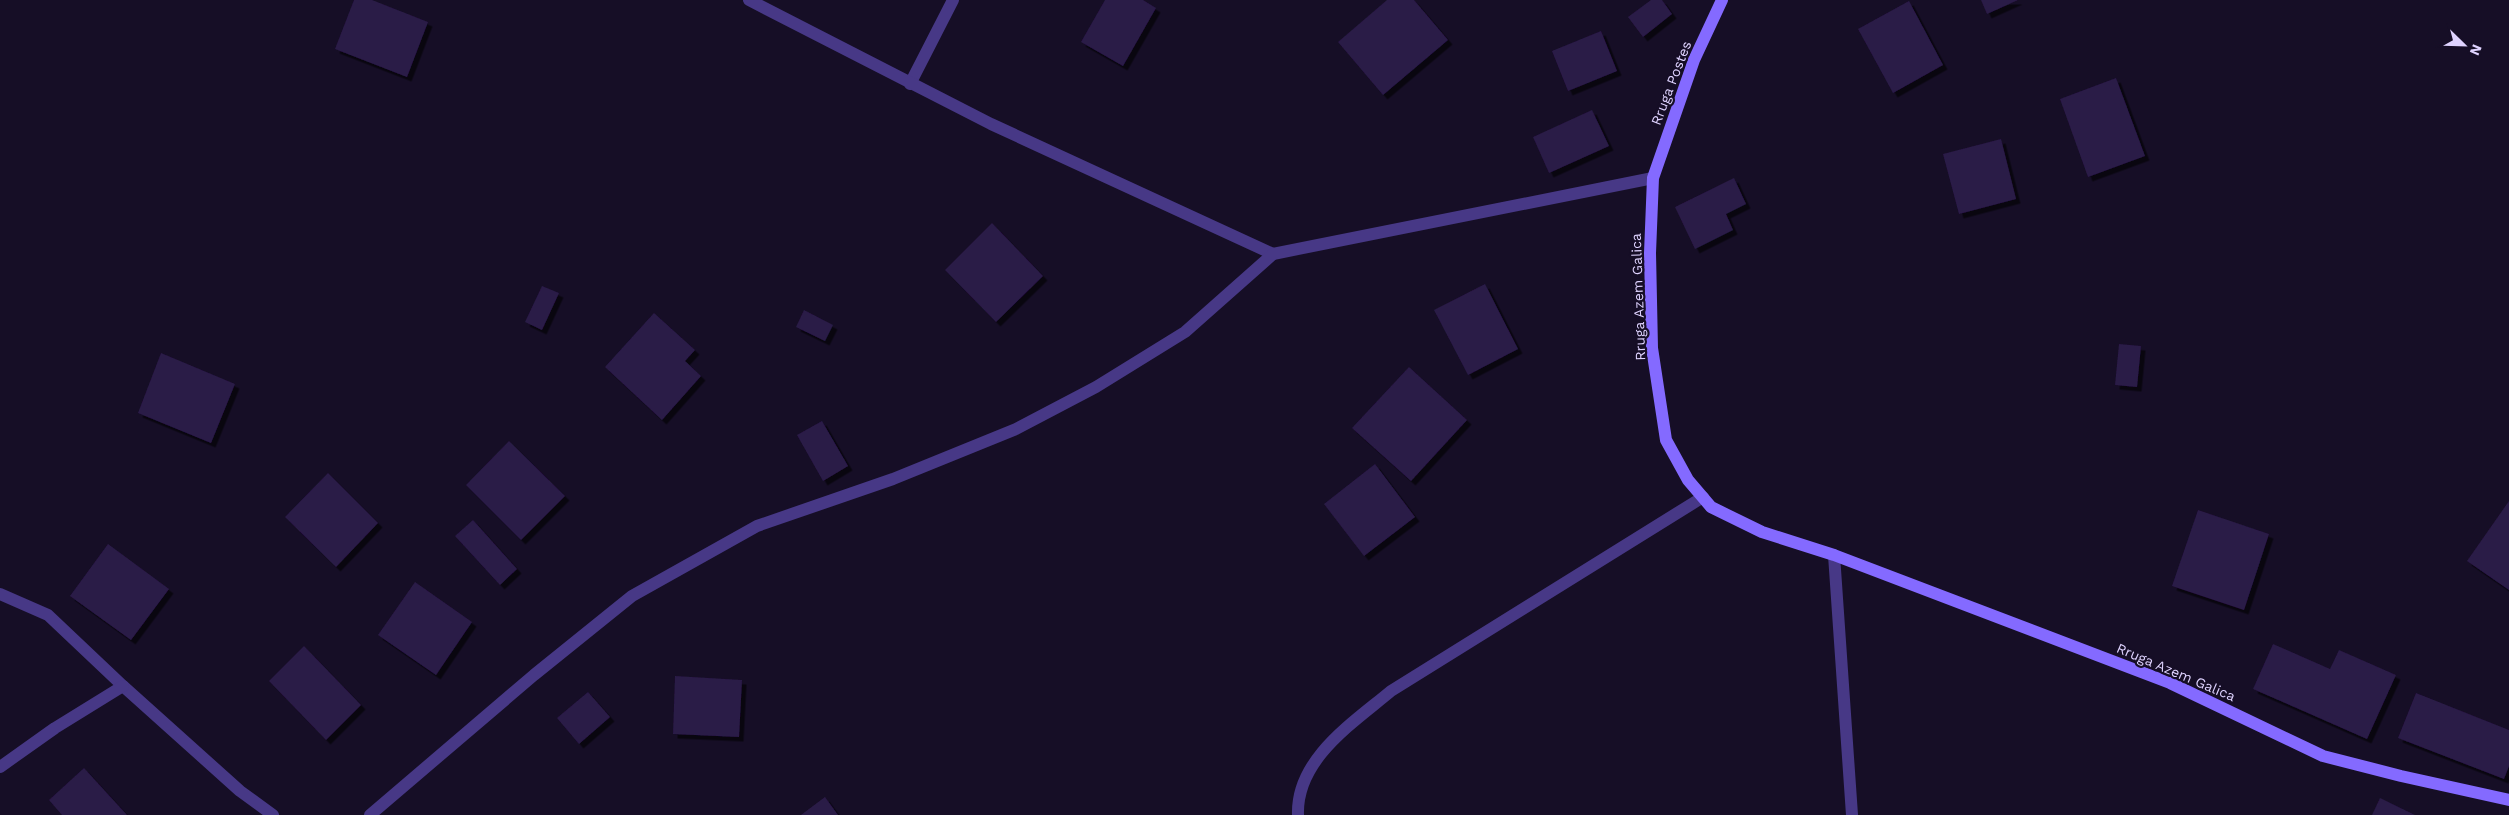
<svg xmlns="http://www.w3.org/2000/svg" width="2509" height="815" font-family="'Work Sans',sans-serif">
	<style>
		.building { fill: #2a1a47; filter: url(#shadow) }
		.lines { fill: none; stroke-linecap: round; stroke-linejoin: round }
		.lane { stroke: #473886; stroke-width: 12 }
		.street { stroke: #473886; stroke-width: 12 }
		.secondary { stroke: #846aff; stroke-width: 12 }
		.labels { text-anchor: middle; stroke-width: 4.5; stroke-linejoin: round; paint-order: stroke }
		.street-label { font-size: 14px; fill: #dfd3ff; stroke: #160e26 }
	</style>
	<defs>
		<filter id="shadow"><feDropShadow dx="4.5" dy="4.5" stdDeviation="0" flood-color="#0009"/></filter>
	</defs>
	<rect width="100%" height="100%" fill="#160e26"/>
	<g class="building">
		<path d="M354 0H372L428 22 407 77 335 49Z"/>
		<path d="M1105 0H1143L1156 8 1123 66 1081 42Z"/>
		<path d="M1387 0H1414L1448 40 1383 95 1338 42Z"/>
		<path d="M1651 0H1662L1672 14 1643 37 1628 17Z"/>
		<path d="M1981 0H2018L1987 14Z"/>
		<path d="M1909 1 1943 65 1893 93 1858 29Z"/>
		<path d="M1601 31 1617 71 1568 91 1552 51Z"/>
		<path d="M2116 78 2145 156 2088 177 2060 99Z"/>
		<path d="M1592 110 1609 146 1549 173 1533 137Z"/>
		<path d="M2001 139 2016 199 1959 214 1943 154Z"/>
		<path d="M1734 178 1746 204 1726 214 1733 230 1695 249 1675 207Z"/>
		<path d="M992 223 1043 276 996 322 945 270Z"/>
		<path d="M1485 284 1518 349 1468 375 1434 310Z"/>
		<path d="M542 286 559 293 542 330 525 322Z"/>
		<path d="M804 310 833 325 825 341 796 327Z"/>
		<path d="M654 313 695 350 685 361 701 376 662 420 605 367Z"/>
		<path d="M2119 344 2141 346 2137 387 2115 385Z"/>
		<path d="M161 353 235 384 211 443 138 413Z"/>
		<path d="M1409 367 1467 420 1411 481 1352 428Z"/>
		<path d="M822 421 848 466 823 481 797 435Z"/>
		<path d="M509 441 565 496 521 540 466 485Z"/>
		<path d="M1375 464 1415 517 1364 556 1324 504Z"/>
		<path d="M328 473 378 523 336 567 285 517Z"/>
		<path d="M2509 501V590L2467 561Z"/>
		<path d="M2198 510 2269 534 2244 610 2172 586Z"/>
		<path d="M473 520 517 569 500 585 455 536Z"/>
		<path d="M108 544 169 589 131 640 70 596Z"/>
		<path d="M415 582 472 622 436 675 378 635Z"/>
		<path d="M2273 644 2330 669 2339 650 2396 675 2367 739 2253 689Z"/>
		<path d="M304 646 361 705 326 740 269 681Z"/>
		<path d="M675 676 742 680 739 737 673 734Z"/>
		<path d="M588 692 610 717 579 744 557 718Z"/>
		<path d="M2416 693 2509 730V766L2504 779 2398 738Z"/>
		<path d="M84 768 127 815H62L49 800Z"/>
		<path d="M825 797 838 815H801Z"/>
		<path d="M2380 798 2415 815H2372Z"/>
	</g>
	<g class="lines">
		<path class="lane" d="M910 84 953 0"/>
		<g class="street">
			<path d="M749 0 991 124 1273 254"/>
			<path d="M1834 555 1852 815"/>
			<path d="M0 594 48 615 123 686 240 791 273 815"/>
			<path d="M0 767 55 728 123 686"/>
			<path d="M370 815 534 675 632 596 757 526 893 479 1016 429 1096 387 1185 332 1273 254 1653 178"/>
			<path d="M1298 815C1296 759 1353 723 1391 691L1703 497"/>
		</g>
		<path class="secondary" d="M1722 0 1694 60 1653 178 1650 253 1652 348 1666 440 1688 480 1711 507 1762 532 1834 555 2170 683 2323 756 2401 776 2509 800"/>
	</g>
	<g class="labels">
		<g class="street-label">
			<text transform="translate(1671 83) rotate(-69)" y="5">Rruga Postes</text>
			<text transform="translate(1638 297) rotate(-92)" y="5">Rruga Azem Galica</text>
			<text transform="translate(2176 672) rotate(23)" y="5">Rruga Azem Galica</text>
		</g>
	</g>
	<g transform="translate(2464 45) rotate(113)" stroke="#160e26" stroke-width="4" paint-order="stroke">
	<path d="M0-4L9 19L0 12L-9 19Z" fill="#dfd3ff"/>
	<text y="-8" font-size="14" font-weight="bold" text-anchor="middle" fill="#dfd3ff">N</text>
	</g>
</svg>
